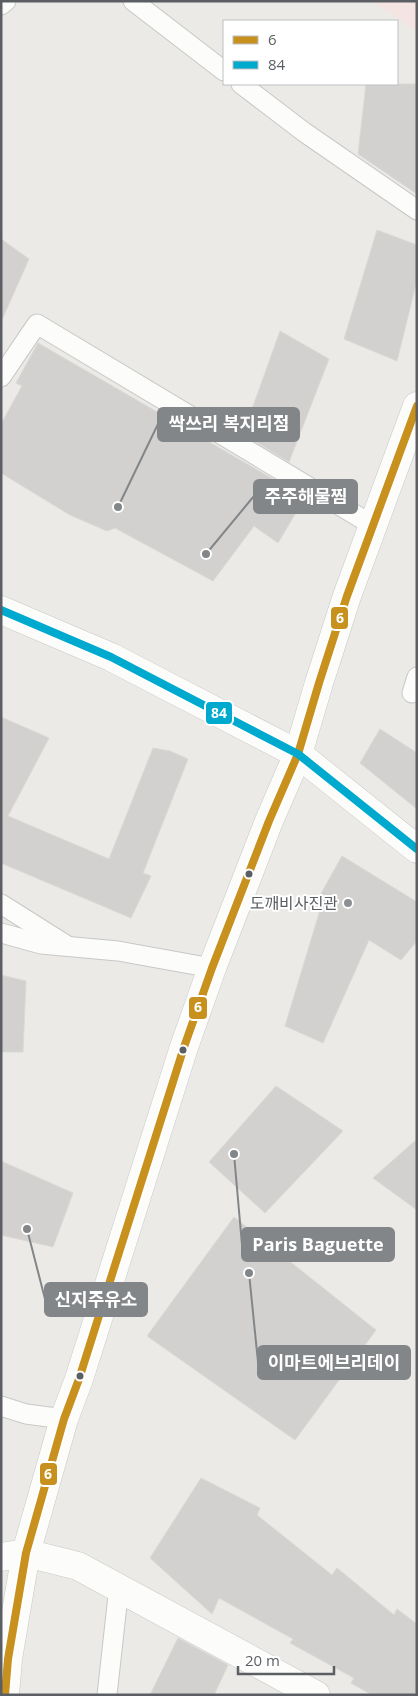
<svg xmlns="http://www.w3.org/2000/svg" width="418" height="1696" font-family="'Open Sans','Noto Sans KR',sans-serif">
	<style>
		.medical { fill: #f4e4e2 }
		.building { fill: #d2d1cf; stroke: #dad9d5 }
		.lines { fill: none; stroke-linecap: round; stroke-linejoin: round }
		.service-casing { stroke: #c8c8c8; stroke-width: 21 }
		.minor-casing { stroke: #c8c8c8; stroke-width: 29 }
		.tertiary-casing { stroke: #c8c8c8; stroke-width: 29 }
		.service { stroke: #fcfcfb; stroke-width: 19 }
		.minor { stroke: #fcfcfb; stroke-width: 28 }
		.tertiary { stroke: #fcfcfb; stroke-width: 28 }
		.bus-1-casing { stroke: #fff; stroke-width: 11 }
		.bus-2-casing { stroke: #fff; stroke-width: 11 }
		.bus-1 { stroke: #c8911e; stroke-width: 8 }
		.bus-2 { stroke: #00a9ce; stroke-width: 8 }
		.bus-dot { fill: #5b5f64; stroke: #fff; stroke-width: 2 }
		.poi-dot { fill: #8d9092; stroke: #fff; stroke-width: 2 }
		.labels { text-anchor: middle; stroke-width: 4; stroke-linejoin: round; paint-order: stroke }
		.poi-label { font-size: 16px; fill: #5b5f64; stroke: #fff; text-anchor: end }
		.leader { fill: none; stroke: #838689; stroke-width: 2 }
		.callout-dot { fill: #838689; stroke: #fff; stroke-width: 2 }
		.callout { fill: #838689; stroke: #838689; stroke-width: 2 }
		.callout-label { font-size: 18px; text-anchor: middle; font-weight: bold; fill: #fff }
		.line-badge { stroke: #fff; stroke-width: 2 }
		.badge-label { font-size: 14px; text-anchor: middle; font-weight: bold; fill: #fff }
	</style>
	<rect width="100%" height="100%" fill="#ebeae6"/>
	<path class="medical" d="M371 1H417V31Z"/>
	<g class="building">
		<path d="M366 84H417V194L358 154Z"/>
		<path d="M377 230 417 245V280L397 361 344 339Z"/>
		<path d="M1 239 29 259 1 322Z"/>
		<path d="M280 331 329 359 289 462 243 434Z"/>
		<path d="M38 343 280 483 278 489 301 504 278 543 254 526 213 581 115 528 107 531 70 515 1 473V424L22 386 16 383Z"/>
		<path d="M1 717 49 738 8 816 109 859 153 748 170 751 188 759 143 873 151 876 131 918 1 863Z"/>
		<path d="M380 729 417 753V809L360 763Z"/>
		<path d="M342 856 417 902V941L401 960 369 940 323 1043 285 1026 320 910 314 906Z"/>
		<path d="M1 975 26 981 23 1052H1Z"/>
		<path d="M276 1086 343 1131 265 1213 209 1162Z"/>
		<path d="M417 1139V1210L373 1178Z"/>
		<path d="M1 1161 73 1193 53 1247 1 1235Z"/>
		<path d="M234 1217 376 1330 295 1440 147 1336Z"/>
		<path d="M201 1478 260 1508 257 1515 332 1575 337 1568 394 1615 397 1609 417 1624V1695H372L351 1683 354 1678 290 1643 293 1639 219 1598 212 1614 150 1558Z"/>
		<path d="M178 1638 228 1665 214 1695H150Z"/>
	</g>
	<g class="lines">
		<g class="service-casing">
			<g id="service">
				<path d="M133 1 224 71"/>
				<path d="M1 5 6 1"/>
				<path d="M241 84 304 132 417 210"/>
				<path d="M1 377 37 324 374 526"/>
				<path d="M412 693 417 677"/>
				<path d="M1 904 66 945"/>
				<path d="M1 933 41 944 118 951 212 968"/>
				<path d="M1 1406 26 1414 64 1419"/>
				<path d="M107 1695 119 1587"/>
			</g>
		</g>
		<g class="minor-casing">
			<path id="minor" d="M1 1557 26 1553 78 1566 316 1695"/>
		</g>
		<g class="tertiary-casing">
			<g id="tertiary">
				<path d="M1 610 111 657 298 754 417 849"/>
				<path d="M5 1695 8 1659 26 1553 64 1419 79 1379 184 1047 212 968 269 821 298 754 319 683 347 596 417 406"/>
			</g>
		</g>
		<use href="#service" class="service"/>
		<use href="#minor" class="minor"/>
		<use href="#tertiary" class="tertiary"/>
		<g class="bus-1-casing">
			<path id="bus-1" d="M5 1695 8 1659 26 1553 64 1419 79 1379 184 1047 212 968 269 821 298 754 319 683 347 596 417 406"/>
		</g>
		<g class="bus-2-casing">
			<path id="bus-2" d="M1 610 111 657 298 754 417 849"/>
		</g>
		<use href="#bus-1" class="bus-1"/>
		<use href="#bus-2" class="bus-2"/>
	</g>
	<g class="bus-dot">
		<circle cx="249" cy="874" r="4.5"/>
		<circle cx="183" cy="1050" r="4.5"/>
		<circle cx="80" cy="1376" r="4.5"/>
	</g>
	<circle class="poi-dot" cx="348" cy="903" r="5"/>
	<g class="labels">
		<g class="poi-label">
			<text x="338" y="909">도깨비사진관</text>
		</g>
	</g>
	<path class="leader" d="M118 507L158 424M206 554L254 496M234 1154L242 1245M27 1229L45 1299M249 1273L258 1362"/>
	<g class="callout-dot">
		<circle cx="118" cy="507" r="5"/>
		<circle cx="206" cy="554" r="5"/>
		<circle cx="234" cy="1154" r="5"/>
		<circle cx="27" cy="1229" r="5"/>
		<circle cx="249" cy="1273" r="5"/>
	</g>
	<g class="callout">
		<rect x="158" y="408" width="141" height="33" rx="5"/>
		<rect x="254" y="480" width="103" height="33" rx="5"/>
		<rect x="242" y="1228" width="152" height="33" rx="5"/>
		<rect x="45" y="1283" width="102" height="33" rx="5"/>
		<rect x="258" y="1346" width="152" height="33" rx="5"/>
	</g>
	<g class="callout-label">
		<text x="229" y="430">싹쓰리 복지리점</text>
		<text x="306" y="503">주주해물찜</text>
		<text x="318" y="1251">Paris Baguette</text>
		<text x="96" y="1306">신지주유소</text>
		<text x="334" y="1369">이마트에브리데이</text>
	</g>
	<g class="line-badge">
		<rect x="330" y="606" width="19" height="24" rx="5" fill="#c8911e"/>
		<rect x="205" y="701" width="28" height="24" rx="5" fill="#00a9ce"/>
		<rect x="188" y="996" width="20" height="24" rx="5" fill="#c8911e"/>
		<rect x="39" y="1462" width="19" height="24" rx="5" fill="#c8911e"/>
	</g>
	<g class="badge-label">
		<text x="340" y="623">6</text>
		<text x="219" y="718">84</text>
		<text x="198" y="1012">6</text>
		<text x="48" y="1479">6</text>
	</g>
	<rect width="418" height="1696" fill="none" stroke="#5b5f64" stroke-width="5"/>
	<rect x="223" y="20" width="175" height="65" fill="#ffffff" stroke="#bdbfc1"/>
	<rect x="233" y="36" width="25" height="8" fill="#c8911e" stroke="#bdbfc1"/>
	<text x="268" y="45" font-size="15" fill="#5b5f64">6</text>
	<rect x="233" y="61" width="25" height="8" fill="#00a9ce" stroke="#bdbfc1"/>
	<text x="268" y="70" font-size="15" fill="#5b5f64">84</text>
	<path d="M238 1666v8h96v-8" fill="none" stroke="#5b5f64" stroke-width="2.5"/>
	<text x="245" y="1666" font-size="15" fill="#5b5f64" stroke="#ffffff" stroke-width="4" paint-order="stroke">20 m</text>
</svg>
